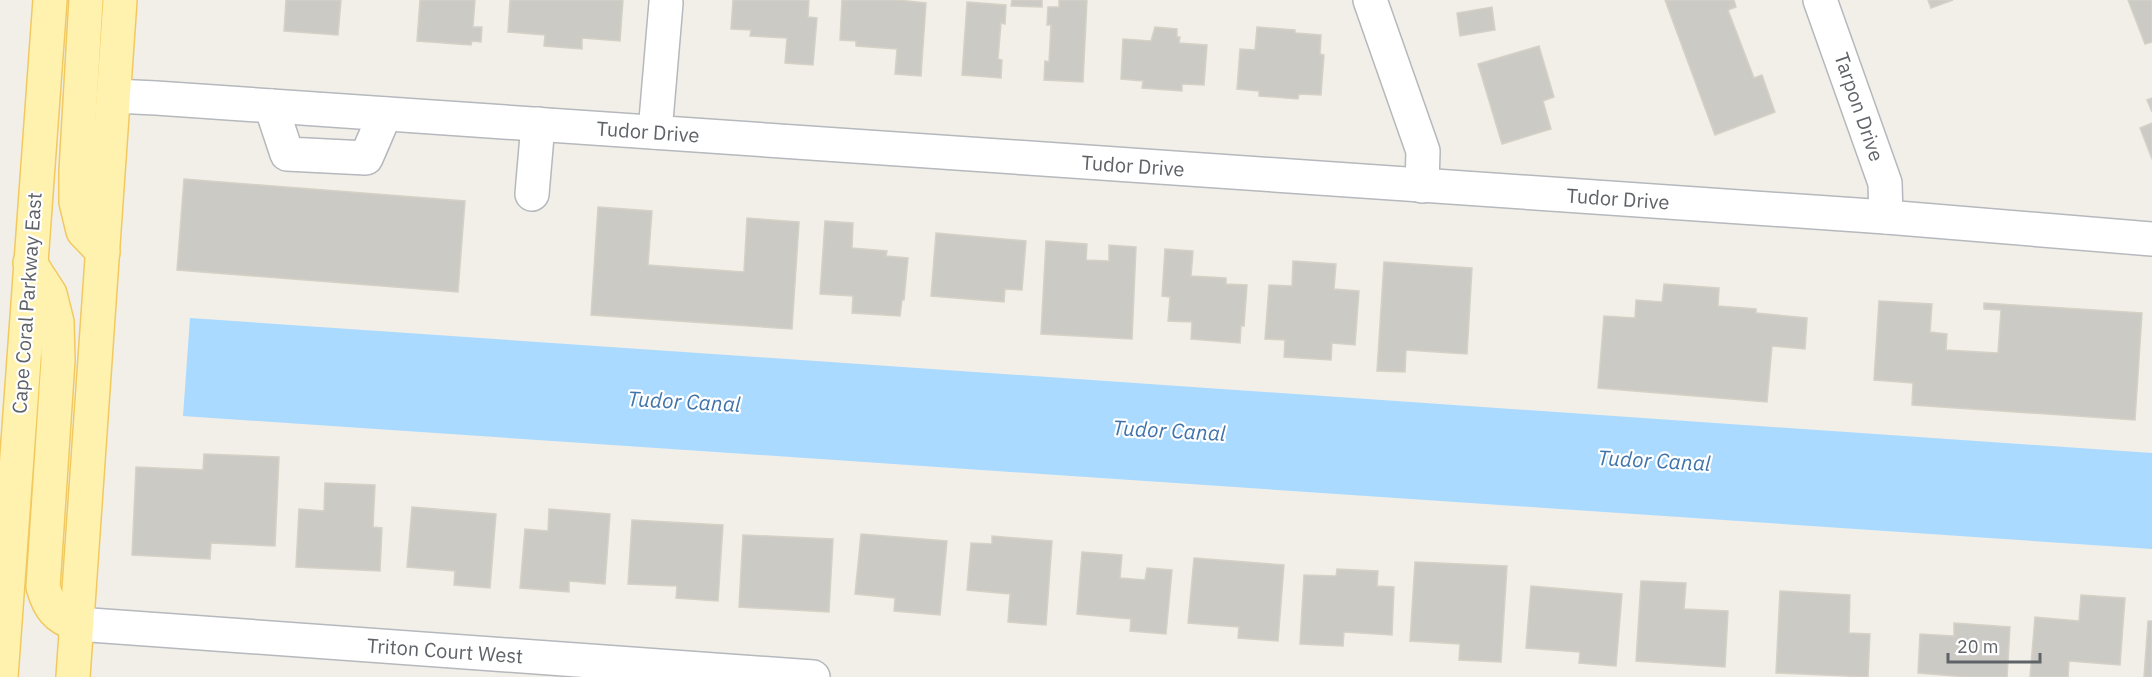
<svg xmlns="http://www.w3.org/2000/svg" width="2152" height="677" font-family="'IBM Plex Sans',sans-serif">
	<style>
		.water { fill: #aadaff }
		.building { fill: #cccac5; stroke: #d6d1c6; stroke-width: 1.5 }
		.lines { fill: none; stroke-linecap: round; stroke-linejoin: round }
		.minor-casing { stroke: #b5b8bc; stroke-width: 36 }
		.major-casing { stroke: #f2c960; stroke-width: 36 }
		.minor { stroke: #fff; stroke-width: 33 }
		.major { stroke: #fff2af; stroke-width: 33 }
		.labels { text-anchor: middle; stroke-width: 4.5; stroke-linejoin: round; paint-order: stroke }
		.street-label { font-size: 20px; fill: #5f6368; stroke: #fff }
		.water-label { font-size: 21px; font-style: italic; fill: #4174aa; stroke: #fff }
	</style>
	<rect width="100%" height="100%" fill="#f1efe8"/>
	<path class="water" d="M190 318 2152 453V549L183 416Z"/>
	<g class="building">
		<path d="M286 0H341L338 35 284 31Z"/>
		<path d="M420 0H475L473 27H482L481 42 472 41 471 45 417 41Z"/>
		<path d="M510 0H623L620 41 582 38V49L544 46 545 35 508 32Z"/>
		<path d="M733 0H809L808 17 817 18 813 65 785 63 787 38 750 36 751 30 731 29Z"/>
		<path d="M842 0H898L926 3 921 76 895 74 897 49 856 46V41L840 40Z"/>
		<path d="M1012 0H1042V7L1011 6Z"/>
		<path d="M1059 0H1087L1083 82 1044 80 1045 61 1049 62 1051 25H1047L1048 7H1059Z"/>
		<path d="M1665 0H1734L1736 7 1728 10 1754 78 1762 75 1775 112 1715 135Z"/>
		<path d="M1928 0H1953L1931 8Z"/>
		<path d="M2128 0H2152V42L2145 44Z"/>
		<path d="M967 2 1006 5 1005 24 1001 23 998 59 1002 60 1001 78 962 75Z"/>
		<path d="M1492 7 1495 30 1460 36 1457 13Z"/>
		<path d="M1155 27 1177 29V37H1180L1179 43 1207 45 1204 85 1182 84V91L1142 88 1143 81 1121 79 1123 39 1151 41Z"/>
		<path d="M1257 27 1295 30V33L1321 35 1320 54 1324 55 1321 95 1299 94 1298 99 1259 96V91L1237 89 1240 49 1255 50Z"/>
		<path d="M1539 46 1554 97 1543 101 1551 129 1502 144 1478 64Z"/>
		<path d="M2152 98V112L2147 100Z"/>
		<path d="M2152 123V159L2140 128Z"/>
		<path d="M184 179 465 201 458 292 177 270Z"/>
		<path d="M598 207 652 211 648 265 744 272 747 218 799 222 792 329 591 315Z"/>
		<path d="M825 221 853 223 852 248 887 251 886 256 908 258 904 300H902L900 316 852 313 853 296 820 294Z"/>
		<path d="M936 233 1026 241 1022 290 1005 289 1004 302 931 296Z"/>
		<path d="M1046 241 1087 244 1086 260 1109 261V245L1136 247 1132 339 1041 334Z"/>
		<path d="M1165 249 1193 251 1191 276 1226 278V284L1247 285 1244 326H1241L1240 343 1191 339 1192 322 1168 321 1170 297 1162 296Z"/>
		<path d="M1293 261 1336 264 1334 289 1359 291 1355 345 1332 343 1331 360 1284 357 1285 340 1265 339 1269 285 1292 286Z"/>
		<path d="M1384 262 1472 268 1467 354 1406 350 1405 372 1377 371Z"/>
		<path d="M1664 284 1719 288 1718 306 1756 309V313L1807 318 1805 349 1772 346 1767 402 1598 388 1604 316 1635 318 1636 300 1662 302Z"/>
		<path d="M1879 301 1932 304 1930 332 1947 334 1946 350 1998 353 2001 310 1984 309V303L2142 313 2135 420 1912 405 1913 383 1874 380Z"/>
		<path d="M204 454 279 457 275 546 211 543 210 559 132 555 136 467 203 470Z"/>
		<path d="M325 483 375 485 373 527 382 528 380 571 296 567 299 509 324 511Z"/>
		<path d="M412 507 496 514 490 588 454 585 455 571 407 567Z"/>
		<path d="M549 509 610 514 605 584 569 581V592L520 588 525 529 548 531Z"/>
		<path d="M632 520 723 525 718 601 676 598 677 586 628 584Z"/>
		<path d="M861 534 947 541 940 615 894 611 895 598 855 594Z"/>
		<path d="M743 535 833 539 829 612 739 607Z"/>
		<path d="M992 536 1052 541 1046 625 1008 622 1010 594 967 590 971 543 992 544Z"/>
		<path d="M1082 552 1122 555 1120 578 1145 580 1147 568 1172 570 1166 634 1130 631 1131 619 1077 614Z"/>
		<path d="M1194 558 1284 565 1278 641 1238 638 1239 627 1188 623Z"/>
		<path d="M1415 562 1507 566 1501 662 1459 660 1460 644 1410 641Z"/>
		<path d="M1337 569 1378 571 1377 586 1394 587 1392 635 1344 632 1343 646 1300 644 1304 575 1336 576Z"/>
		<path d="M1641 581 1686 583 1684 609 1728 611 1725 667 1636 661Z"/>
		<path d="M1531 586 1622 594 1616 666 1579 663 1580 652 1526 648Z"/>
		<path d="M1780 591 1850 595 1849 633 1870 634 1868 677 1776 673Z"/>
		<path d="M2081 595 2125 598 2120 665 2069 661 2068 677H2030L2035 617 2079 621Z"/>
		<path d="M2148 621H2152V677H2144Z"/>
		<path d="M1954 623 2010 627 2007 677H1967L1918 673 1920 634 1954 636Z"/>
	</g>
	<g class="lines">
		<g class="minor-casing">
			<g id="minor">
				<path d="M1370 0 1423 151 1422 186"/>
				<path d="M1820 0 1885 183 1886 217"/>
				<path d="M114 96 156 98 1886 217 2152 239"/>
				<path d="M271 106 287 154 366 158 385 114"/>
				<path d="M655 132 666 3"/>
				<path d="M532 194 538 124"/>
				<path d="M77 624 813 677"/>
			</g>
		</g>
		<g class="major-casing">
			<g id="major">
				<path d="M86 0 76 171V202L83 231 103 252"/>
				<path d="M30 263 50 294 57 322 58 360 43 587C49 607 56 618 77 624"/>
				<path d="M1 677 50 0"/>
				<path d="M73 677 120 0"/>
			</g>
		</g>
		<use href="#minor" class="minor"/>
		<use href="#major" class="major"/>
	</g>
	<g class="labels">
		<g class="street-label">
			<text transform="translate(1859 107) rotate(71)" y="7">Tarpon Drive</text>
			<text transform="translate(648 132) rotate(4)" y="7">Tudor Drive</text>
			<text transform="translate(1133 166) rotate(4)" y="7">Tudor Drive</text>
			<text transform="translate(1618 199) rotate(4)" y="7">Tudor Drive</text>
			<text transform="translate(27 303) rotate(-86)" y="7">Cape Coral Parkway East</text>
			<text transform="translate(445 651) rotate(4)" y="7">Triton Court West</text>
		</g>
		<g class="water-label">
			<text transform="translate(684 402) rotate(3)" y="7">Tudor Canal</text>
			<text transform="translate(1169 431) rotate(3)" y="7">Tudor Canal</text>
			<text transform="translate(1654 461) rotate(3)" y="7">Tudor Canal</text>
		</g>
	</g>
	<path d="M1948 653v9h92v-9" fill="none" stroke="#5f6368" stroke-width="3"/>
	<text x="1957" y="653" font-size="18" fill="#5f6368" stroke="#ffffff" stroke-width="4.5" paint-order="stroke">20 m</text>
</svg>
